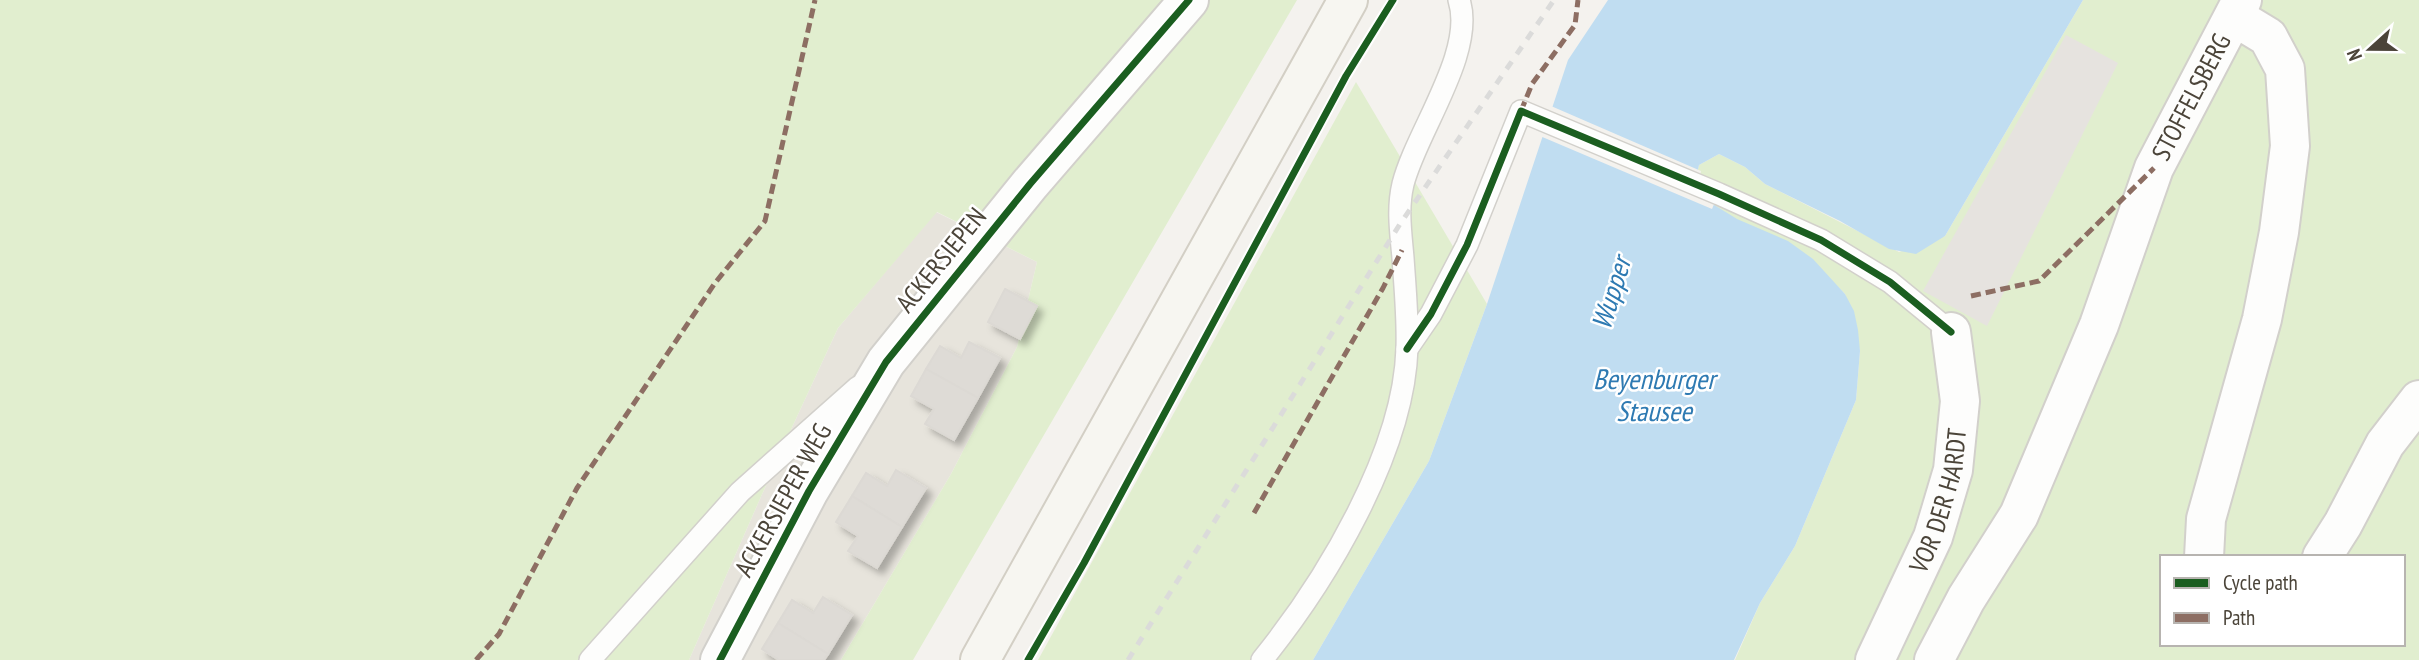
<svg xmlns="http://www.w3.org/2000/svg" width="2419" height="660" font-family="'PT Sans Narrow',sans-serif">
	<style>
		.residential { fill: #e7e4dc }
		.green { fill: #e1eecf; fill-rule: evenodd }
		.parking { fill: #e6e3df }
		.water { fill: #c0ddf1 }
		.pier { fill: #f4f2ee }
		.building { fill: #dedbd6; stroke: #dcd9d4; stroke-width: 2; filter: url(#shadow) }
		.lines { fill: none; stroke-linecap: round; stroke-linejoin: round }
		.service-casing { stroke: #d2d0cb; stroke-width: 24 }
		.minor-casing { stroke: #d2d0cb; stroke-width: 42 }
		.secondary-casing { stroke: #d3cfc5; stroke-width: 42 }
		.service { stroke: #fdfdfc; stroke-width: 21 }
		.minor { stroke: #fdfdfc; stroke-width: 38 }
		.secondary { stroke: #f7f6f1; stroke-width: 38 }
		.rail { stroke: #dbdbda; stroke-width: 5; stroke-dasharray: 9 9; stroke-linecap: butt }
		.quiet { stroke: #8d6e63; stroke-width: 5; stroke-dasharray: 10 5; stroke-linecap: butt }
		.cycleway-casing { stroke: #fff; stroke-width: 11 }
		.cycleway { stroke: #1b5e20; stroke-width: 7 }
		.labels { text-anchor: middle; stroke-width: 5; stroke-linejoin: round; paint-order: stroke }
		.street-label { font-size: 26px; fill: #4b4439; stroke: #fff }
		.water-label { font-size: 28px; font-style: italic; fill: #2e7ab2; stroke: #fff }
	</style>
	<defs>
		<filter id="shadow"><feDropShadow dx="6" dy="6" stdDeviation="3.5" flood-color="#0004"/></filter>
	</defs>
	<rect width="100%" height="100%" fill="#f4f2ee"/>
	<path class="residential" d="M936 212 1037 262 1017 347 951 474 841 660H689L782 449 838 328Z"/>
	<g class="green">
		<path d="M0 0H1297L913 660H841L951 474 1017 347 1037 262 937 212 838 328 782 449 689 660H0Z"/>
		<path d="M2083 0H2419V660H1735L1760 603 1795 546 1856 400 1860 351 1845 294 1831 280 1693 192 1699 165 1719 154 1745 167 1765 184 1899 252 1945 236ZM2162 557H2403V644H2162Z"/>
		<path d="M1356 82 1487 304 1429 461 1313 660H1038Z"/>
	</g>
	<path class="parking" d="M2066 35 2118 63 1987 326 1923 291Z"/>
	<path class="water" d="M1608 0H2083L1945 236 1916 254 1889 249 1840 221 1765 184 1745 167 1719 154 1699 165 1693 192 1737 219 1788 241 1813 259 1845 294 1854 311 1858 330 1860 351 1856 400 1795 546 1760 603 1734 660H1313L1429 461 1487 304 1568 60Z"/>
	<path class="pier" d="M1551 106 1701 171 1697 190 1715 202 1712 209 1540 136Z"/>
	<g class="building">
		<path d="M1005 289 1037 306 1020 339 988 322Z"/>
		<path d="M969 342 1000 358 978 398 926 369 940 346 961 358Z"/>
		<path d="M926 369 978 398 954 440 925 424 934 409 911 396Z"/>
		<path d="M896 470 926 488 902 527 852 496 866 473 887 486Z"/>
		<path d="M852 496 902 527 877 568 848 551 858 536 836 522Z"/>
		<path d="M823 597 852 615 828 654 778 623 792 600 813 613Z"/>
		<path d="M778 623 828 654 824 660H779L762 649Z"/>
	</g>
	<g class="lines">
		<g class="service-casing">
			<g id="service">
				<path d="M1407 349 1431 314 1467 245 1521 111 1719 194 1821 240 1890 282 1951 332"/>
				<path d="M590 660 740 492 858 387"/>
				<path d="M1262 660C1326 581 1404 452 1407 348 1408 318 1405 288 1403 258 1401 234 1397 209 1403 184 1416 132 1476 52 1459 0"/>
			</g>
		</g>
		<g class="minor-casing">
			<g id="minor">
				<path d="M2204 557 2206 519 2262 319 2279 232 2290 146 2285 69 2268 37 2235 17"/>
				<path d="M2322 557 2343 524 2385 444 2419 400"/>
				<path d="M720 660 809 491 886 362 1030 184 1189 0"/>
				<path id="s1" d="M1875 660 1933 537 1953 470 1960 401 1951 332"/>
				<path id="s2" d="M1934 660 1966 599 2019 515 2099 325 2154 168 2242 0"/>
			</g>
		</g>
		<g class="secondary-casing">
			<path id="secondary" d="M980 660 1348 0"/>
		</g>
		<use href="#service" class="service"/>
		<use href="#minor" class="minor"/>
		<use href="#secondary" class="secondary"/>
		<path class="rail" d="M1128 660 1400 224 1554 0"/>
		<g class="quiet">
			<path d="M1521 111 1532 84 1575 25 1578 0"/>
			<path d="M1971 296 2039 281 2154 168"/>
			<path d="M1254 513 1383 288 1402 250"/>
			<path d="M476 660 499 634 577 488 715 283 765 221 815 0"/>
		</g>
		<g class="cycleway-casing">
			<g id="cycleway">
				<path d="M1407 349 1431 314 1467 245 1521 111 1719 194 1821 240 1890 282 1951 332"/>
				<path d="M720 660 809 491 886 362 1030 184 1189 0"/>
				<path d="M1028 660 1084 563 1346 76 1393 0"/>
			</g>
		</g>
		<use href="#cycleway" class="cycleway"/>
	</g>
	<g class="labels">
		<g class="street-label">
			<text dy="9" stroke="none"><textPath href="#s2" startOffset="621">STOFFELSBERG</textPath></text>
			<text transform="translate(941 260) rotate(-51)" y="9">ACKERSIEPEN</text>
			<text transform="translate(783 500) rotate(-61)" y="9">ACKERSIEPER WEG</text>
			<text dy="9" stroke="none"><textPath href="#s1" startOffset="173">VOR DER HARDT</textPath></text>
		</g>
		<g class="water-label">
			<text transform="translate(1611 293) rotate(-73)" y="10">Wupper</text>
			<text x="1654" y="389">Beyenburger<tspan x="1654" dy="32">Stausee</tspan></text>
		</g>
	</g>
	<rect x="2160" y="555" width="245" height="91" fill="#ffffff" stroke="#b7b4b0" stroke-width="2"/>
	<rect x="2174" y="578" width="35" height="10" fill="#1b5e20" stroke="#b7b4b0" stroke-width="2"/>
	<text x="2223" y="590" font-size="21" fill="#4b4439">Cycle path</text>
	<rect x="2174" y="613" width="35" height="10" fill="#8d6e63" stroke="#b7b4b0" stroke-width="2"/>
	<text x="2223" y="625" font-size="21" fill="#4b4439">Path</text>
	<g transform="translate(2370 49) rotate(249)" stroke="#ffffff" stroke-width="5" paint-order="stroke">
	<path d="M0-5L12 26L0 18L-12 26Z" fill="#4b4439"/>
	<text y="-10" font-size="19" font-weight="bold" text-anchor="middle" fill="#4b4439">N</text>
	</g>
</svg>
